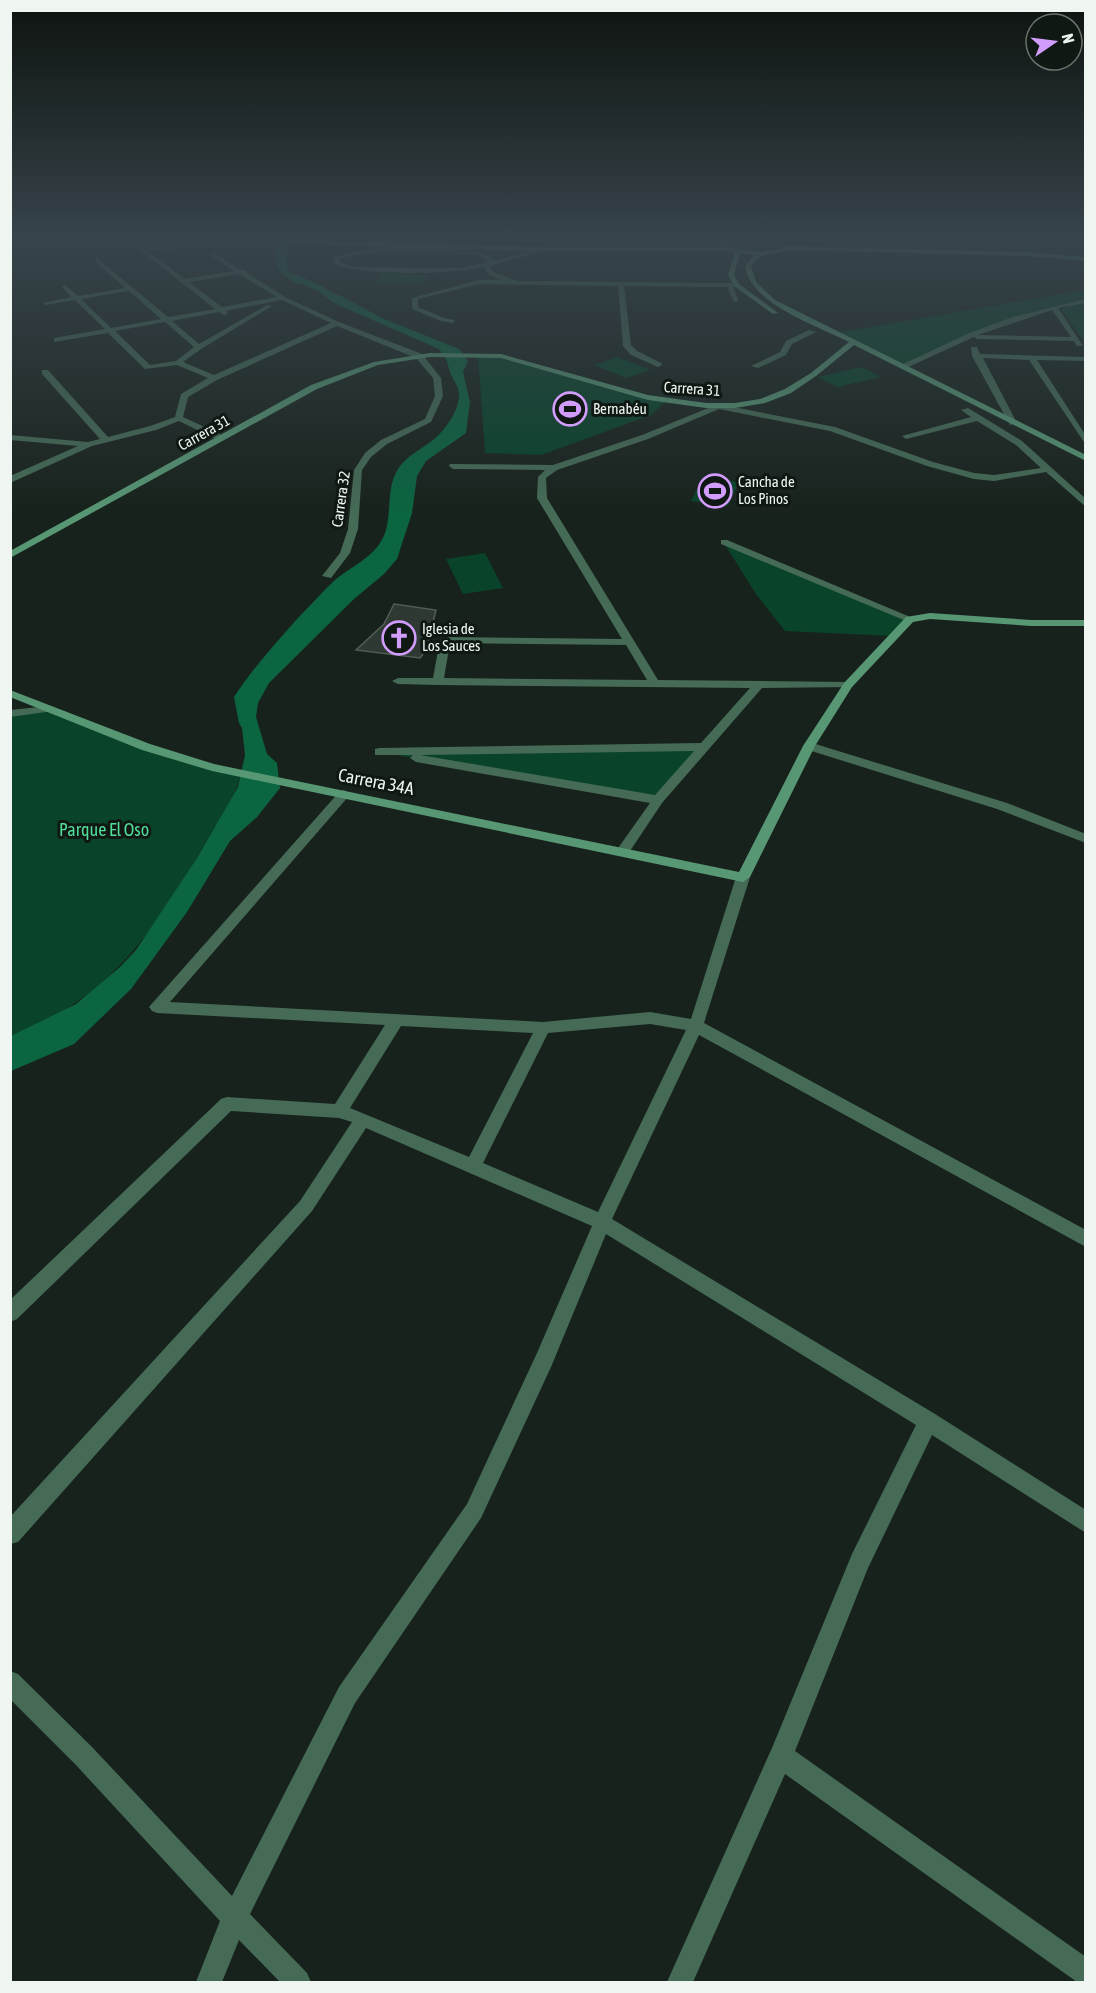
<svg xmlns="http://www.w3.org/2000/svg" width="1096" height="1993" font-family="'Asap Condensed',sans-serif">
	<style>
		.green { fill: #08432a }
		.water { fill: #0a6540 }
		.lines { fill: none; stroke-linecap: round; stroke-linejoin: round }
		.stream { stroke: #0a6540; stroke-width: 4 }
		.building { fill: #2f3933; stroke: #515c55; stroke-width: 1.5 }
		.street { fill: #456b56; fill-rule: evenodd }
		.secondary { fill: #579774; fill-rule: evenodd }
		.labels { text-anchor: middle; stroke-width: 6; stroke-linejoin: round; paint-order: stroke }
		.far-street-label { font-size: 15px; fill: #eff6f2; stroke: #0f1813 }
		.far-poi-label { font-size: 15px; fill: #eff6f2; stroke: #0f1813; text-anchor: start }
		.street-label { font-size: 18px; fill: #eff6f2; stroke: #0f1813 }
		.park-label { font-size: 18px; fill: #51dd9a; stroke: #0f1813 }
	</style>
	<rect width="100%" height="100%" fill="#18221c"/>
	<g class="green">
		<path d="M382 273 427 275 424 284 376 283Z"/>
		<path d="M1085 290V343L1061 309 1079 303C1017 313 960 339 903 366L836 333Z"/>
		<path d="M478 355 500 356 665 402 651 415 541 455 485 453Z"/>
		<path d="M617 357 651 370 626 378 594 365Z"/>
		<path d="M861 367 881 377 837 387 818 377Z"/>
		<path d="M703 477 739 482 728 506 691 501Z"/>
		<path d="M724 543 910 619 892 636 785 631 756 594Z"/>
		<path d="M485 553 503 588 463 594 446 559Z"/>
		<path d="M49 709 146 747 241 773C236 798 219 820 206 842 157 928 108 1001 11 1036V714Z"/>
		<path d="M704 747 658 800 379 752Z"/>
	</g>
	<path class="water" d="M282 237H293L287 249V268L295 277 343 297 382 318 459 349 468 361 463 372 470 402 466 433 426 461 417 476 412 513 397 559 384 574 354 599 269 683 258 703 256 717 267 754 277 763 280 788 257 817 230 841 187 912 131 989 74 1044 11 1071V1036L76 1004 120 967 136 950 197 858 238 787 245 755 242 728 239 723 234 697C253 668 275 644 297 619 310 606 322 592 335 580 349 568 366 561 378 546 396 523 383 493 398 469 407 455 422 449 433 440 445 430 460 410 459 393 458 385 453 380 450 372 446 359 449 362 439 349L334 303 318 291 304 285 295 283 283 275 277 266 275 258 276 249Z"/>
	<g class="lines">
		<path class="stream" d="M285 272 320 287 352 308"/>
	</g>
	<path class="building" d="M394 604 436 610 426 650 420 658 356 650 384 624Z"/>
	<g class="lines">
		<g class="street">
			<path d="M345 237 341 240 338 238 339 237Z"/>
			<path d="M668 237H674L673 244H669Z"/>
			<path d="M1036 237H1043L1028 251H1024Z"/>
			<path d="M180 246 178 249 148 251 185 279 234 271 209 254 214 253 241 270H246V272L285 297 339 322 422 354 441 378 443 396 431 422 387 444 371 457 362 470 358 529 350 553 331 578 322 576 340 553 348 529 354 470 365 453 381 440 425 419 435 396 433 378 416 358 337 326 217 380 188 397 183 417 224 436V440H218L179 421 156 430 92 446 10 483V476L78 446 10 440V435L88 442 100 439 42 374V370H48L108 437 150 426 175 417 181 394 208 378 177 365 145 369 108 333 54 342V338L105 329 75 300 46 305 43 303 71 297 62 287 65 285 78 296 125 288 95 261 97 258 168 317 215 309 139 249ZM239 274 277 297 222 307 189 282ZM129 291 161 319 111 328 81 299ZM282 300 331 323 214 375 183 362 201 349 272 306 267 305 199 344 172 321 219 312 225 315 228 313 226 311ZM165 322 194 347 176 361 150 365 115 331Z"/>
			<path d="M544 247 546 250 490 266 493 272 518 281 736 283 738 286 733 287 739 301 734 302 727 287 624 286 631 345 637 351 661 363 662 365 658 367 631 355 623 346 618 286 479 284 418 299V307L444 318 455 320 453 323 441 321 412 309V298L479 280H500L488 274 484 267C456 274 357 277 333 263L334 257C370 244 459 242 493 258V261ZM405 251 477 255 487 260 486 263 460 268 355 267 339 262V259L364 253Z"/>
			<path d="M1086 299V303L1058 308 1083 346H1077L1074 341 977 339 974 337 906 368 899 366 967 334 1013 317ZM1052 310 1071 337 978 335Z"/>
			<path d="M809 330 816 332 792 344 786 355 758 368 751 366 780 352 786 341Z"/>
			<path d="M971 347H977L980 354 1086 357V361L1037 360 1086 436V445L1029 360 983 358 1017 423 1010 425 972 356Z"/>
			<path d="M718 404 835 427 933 462 974 473 994 475 1041 468 1016 445 977 421 906 439 902 436 971 417 961 410 968 408 1022 441 1086 499V507L1046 472 994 481 974 479 927 466 830 431 719 409 648 439 557 470 546 478 547 498 658 680 848 682 852 683V687L762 688 662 803 628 854 623 855 616 851 650 803 416 762 410 758 413 755H375V749L379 748 701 743 750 688 438 685 398 684 392 681 398 678H433L440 640 445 637 622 639 537 498 538 477 545 470 453 469 449 466 450 464 553 465 642 435ZM450 643 626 645 647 680 444 678ZM694 751 655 795 420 755Z"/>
			<path d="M721 540H727L915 619 906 621 721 544Z"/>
			<path d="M49 706 55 709 53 711 10 717V710Z"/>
			<path d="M809 742 1007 803 1086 834V843L997 809 805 749 803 746Z"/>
			<path d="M344 790 350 794 348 797 170 1002 543 1022 650 1012 691 1019 736 877 743 872 750 877 704 1023 1086 1230V1247L699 1035 612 1219 935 1414 1086 1510V1533L932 1435 868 1568 795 1751 1086 1957V1982H1077L785 1774 693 1982H667L772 1748 852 1554 916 1425 606 1234 551 1367 481 1518 355 1703 250 1914 307 1973 311 1982H280L239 1940 222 1982H196L220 1921 75 1764 10 1699V1671L18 1674 92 1747 232 1896 339 1687 467 1504 537 1353 592 1226 366 1128 312 1211 18 1542 10 1544V1517L300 1201 352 1122 339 1118 231 1111 17 1319 10 1322V1300L221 1099 227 1097 335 1104 385 1025 157 1013 152 1011 149 1007 340 791ZM650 1024 686 1030 598 1212 483 1163 548 1033ZM401 1026 533 1033 469 1157 350 1108Z"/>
		</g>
		<g class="secondary">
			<path d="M218 237 544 247H723L719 240 722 237H729L725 240 727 245C748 254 768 253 789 246L1028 252 1086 257V261L1028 256 790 250 761 256 751 266 756 282 775 300 1086 455V461L854 345 816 376 791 393 765 403 735 408H706L648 400 501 358 430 357 378 365 317 389 10 558V551L311 385 374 362 430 353 501 354 648 395 706 403H735L760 399 785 389 811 373 849 342C818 326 750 304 745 266L754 255 740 253 734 275 739 284 778 313 773 314 734 286 728 275 735 252 731 251H544L339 246Z"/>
			<path d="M930 613 1031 620H1086V626H1031L930 619 913 622 852 687 815 746 750 877 743 882 212 771 142 750 10 697V690L150 744 214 764 739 872 803 746 844 683 906 617Z"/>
		</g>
	</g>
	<linearGradient id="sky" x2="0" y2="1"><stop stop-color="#0d130f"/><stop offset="0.46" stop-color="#37444b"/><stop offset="1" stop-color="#37444b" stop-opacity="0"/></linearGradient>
	<rect width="1096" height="516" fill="url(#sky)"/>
	<defs>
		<g id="stadium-ring" transform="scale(1.725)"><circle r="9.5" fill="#0f1813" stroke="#d29cfd" stroke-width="1.5"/><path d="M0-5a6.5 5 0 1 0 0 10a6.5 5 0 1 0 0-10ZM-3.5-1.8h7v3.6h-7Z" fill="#d29cfd"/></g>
		<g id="church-ring" transform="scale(1.725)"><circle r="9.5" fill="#0f1813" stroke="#d29cfd" stroke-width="1.5"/><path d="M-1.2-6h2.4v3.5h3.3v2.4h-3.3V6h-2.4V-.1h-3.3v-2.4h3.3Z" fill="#d29cfd"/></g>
	</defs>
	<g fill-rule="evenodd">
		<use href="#stadium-ring" x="570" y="409"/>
		<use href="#stadium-ring" x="715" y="491"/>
		<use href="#church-ring" x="399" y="638"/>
	</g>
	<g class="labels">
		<g class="far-street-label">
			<text transform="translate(692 389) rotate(4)" y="5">Carrera 31</text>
			<text transform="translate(204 433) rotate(-29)" y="5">Carrera 31</text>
			<text transform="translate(341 499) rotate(-82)" y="5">Carrera 32</text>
		</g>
		<g class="far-poi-label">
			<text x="593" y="414">Bernabéu</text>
			<text x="738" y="487">Cancha de<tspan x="738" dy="17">Los Pinos</tspan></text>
			<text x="422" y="634">Iglesia de<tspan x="422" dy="17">Los Sauces</tspan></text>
		</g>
		<g class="street-label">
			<text transform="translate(376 782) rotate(11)" y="6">Carrera 34A</text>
		</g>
		<g class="park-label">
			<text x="104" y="836">Parque El Oso</text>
		</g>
	</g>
	<rect width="1096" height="1993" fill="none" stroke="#eff6f2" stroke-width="24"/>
	<g transform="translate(1054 42) rotate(76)"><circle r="28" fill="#0f1813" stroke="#69716c" stroke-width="1.5"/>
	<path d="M0-4.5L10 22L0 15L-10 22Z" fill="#d29cfd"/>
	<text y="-9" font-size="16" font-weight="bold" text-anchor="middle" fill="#eff6f2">N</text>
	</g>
</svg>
